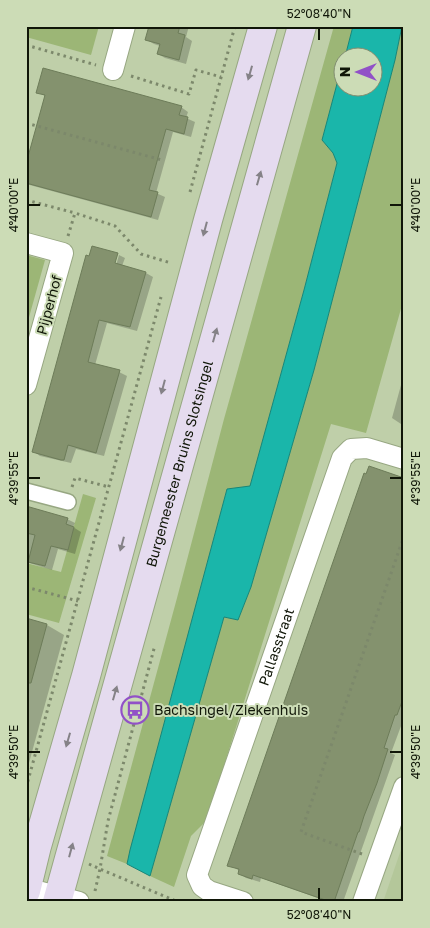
<svg xmlns="http://www.w3.org/2000/svg" width="430" height="928" font-family="'Golos Text',sans-serif">
	<style>
		.built { fill: #b4c79a }
		.green { fill: #9cb676 }
		.water { fill: #1ab6aa; stroke: #178679 }
		.shadow { fill: #0003 }
		.building { fill: #84926e; stroke: #6d7c59 }
		.lines { fill: none; stroke-linecap: round; stroke-linejoin: round }
		.pedestrian-casing { stroke: #97a782; stroke-width: 18 }
		.minor-casing { stroke: #97a782; stroke-width: 22 }
		.secondary-casing { stroke: #97a782; stroke-width: 30 }
		.path { stroke: #7c886b; stroke-width: 3; stroke-dasharray: 2.5 4; stroke-linecap: butt }
		.pedestrian { stroke: #fff; stroke-width: 15 }
		.minor { stroke: #fff; stroke-width: 20 }
		.secondary { stroke: #e5dbef; stroke-width: 28 }
		.oneway { fill: #858287 }
		.ticks { fill: none; stroke: #101608; stroke-width: 2 }
		.labels { text-anchor: middle; stroke-width: 4; stroke-linejoin: round; paint-order: stroke }
		.street-label { font-size: 14px; fill: #101608; stroke: #ccdcb6 }
		.poi-label { font-size: 14px; fill: #101608; stroke: #ccdcb6; text-anchor: start }
		.neatline { fill: none; stroke: #101608; stroke-width: 2 }
		.ticks-label { font-size: 12px; text-anchor: middle; fill: #101608 }
	</style>
	<rect width="100%" height="100%" fill="#bfcfa9"/>
	<path class="built" d="M404 841V902H383Z"/>
	<g class="green">
		<path d="M26 26H99L91 55 26 37Z"/>
		<path d="M334 26H353L345 57 342 58V65L322 140 333 153 337 163 304 290 250 487 227 489 127 864 107 856 177 598 224 419Z"/>
		<path d="M402 26H404V298L366 433 331 424 207 820 191 836 174 887 150 876 224 617 238 620 251 587 314 370 395 60Z"/>
		<path d="M26 255 45 260 26 328Z"/>
		<path d="M83 494 96 498 59 623 26 614V563L61 572Z"/>
	</g>
	<path class="water" d="M353 26H402L395 60 314 370 251 587 238 620 224 617 150 876 127 864 130 850 227 489 250 486 304 290 337 163 333 153 322 140 342 65V88H372V58L345 57Z"/>
	<g class="shadow">
		<path d="M151 26H189L186 37 192 41 186 64 165 58 158 54 160 46 154 44 147 40Z"/>
		<path d="M38 92 181 107 188 112 186 118 195 122 191 137 173 132 156 193 165 197 158 220 26 184V157L29 158 45 96Z"/>
		<path d="M119 255 125 258 122 266 146 273 153 277 137 331 107 323 95 365 119 372 127 376 104 456 76 449 71 463 40 456 33 451 112 268 115 269Z"/>
		<path d="M404 374V426L392 418Z"/>
		<path d="M404 480V718L391 753 395 755 343 902H329L261 878 260 882 246 878 239 873 240 871 229 865Z"/>
		<path d="M26 507 67 519 75 523 73 527 81 532 75 554 58 549 52 570 26 562Z"/>
		<path d="M26 619 47 625 64 635 26 774Z"/>
	</g>
	<g class="building">
		<path d="M149 26H180L178 33 185 35 179 60 157 54 160 44 145 40Z"/>
		<path d="M43 68 182 106 179 115 188 117 184 134 166 129 149 190 158 192 151 217 26 183V164L45 95 36 93Z"/>
		<path d="M92 246 118 253 115 263 146 272 130 327 99 320 88 362 120 370 96 453 68 445 64 460H61L32 452 86 255 89 256Z"/>
		<path d="M369 466 404 478V594L401 603 404 604V696L397 715H395L384 748 388 749 377 783 364 816 359 832H358L334 902H331L253 875 252 879 238 874 239 869 227 866 364 473 366 474Z"/>
		<path d="M26 506 68 518 66 524 74 527 68 550 51 546 45 566 28 562 35 535 26 533Z"/>
		<path d="M26 618 47 624 31 683H26Z"/>
	</g>
	<g class="lines">
		<g class="pedestrian-casing">
			<path id="pedestrian" d="M26 491 68 502"/>
		</g>
		<g class="minor-casing">
			<g id="minor">
				<path d="M113 70 125 26"/>
				<path d="M26 243 63 253 26 385"/>
				<path d="M26 888 79 902"/>
				<path id="s1" d="M243 902 209 891 202 886 197 875 342 458 351 449 367 448 404 459"/>
				<path d="M363 902 404 787"/>
			</g>
		</g>
		<g class="secondary-casing">
			<g id="secondary">
				<path d="M26 891 37 846 86 676 208 220 263 26"/>
				<path id="s2" d="M57 902 70 855 302 26"/>
			</g>
		</g>
		<g class="path">
			<path d="M26 45 96 65"/>
			<path d="M131 76 189 94 196 70 221 77"/>
			<path d="M26 123 162 160"/>
			<path d="M190 192 235 26"/>
			<path d="M26 200 75 213"/>
			<path d="M68 236 75 213 115 226 141 254 171 263"/>
			<path d="M72 487 75 478 109 487"/>
			<path d="M26 587 78 601"/>
			<path d="M26 788 161 297"/>
			<path d="M362 854 301 832 404 536"/>
			<path d="M89 864 100 869 178 902"/>
			<path d="M95 891 100 869 108 821 155 645"/>
		</g>
		<use href="#pedestrian" class="pedestrian"/>
		<use href="#minor" class="minor"/>
		<use href="#secondary" class="secondary"/>
	</g>
	<defs><path id="oneway-solid" d="M-6-.8H1V-3.2L6.5 0L1 3.2V.8H-6Z" transform="scale(1.25)"/></defs>
	<g class="oneway">
		<use href="#oneway-solid" transform="translate(250 73) rotate(106)"/>
		<use href="#oneway-solid" transform="translate(259 178) rotate(-74)"/>
		<use href="#oneway-solid" transform="translate(205 229) rotate(105)"/>
		<use href="#oneway-solid" transform="translate(215 335) rotate(-74)"/>
		<use href="#oneway-solid" transform="translate(163 387) rotate(105)"/>
		<use href="#oneway-solid" transform="translate(122 544) rotate(105)"/>
		<use href="#oneway-solid" transform="translate(115 693) rotate(-74)"/>
		<use href="#oneway-solid" transform="translate(68 740) rotate(106)"/>
		<use href="#oneway-solid" transform="translate(71 850) rotate(-75)"/>
	</g>
	<path class="ticks" d="M319 28V40M28 205H40M390 205H402M28 478H40M390 478H402M28 752H40M390 752H402M319 888V900"/>
	<defs>
		<g id="bus-ring" transform="scale(1.4375)"><circle r="9.5" fill="#ccdcb6" stroke="#9151c7" stroke-width="1.5"/><path d="M-5-6H5V4H4V6H2V4H-2V6H-4V4H-5ZM-3.5-4V0h7V-4ZM-3.5 1.2v1.5H-2V1.2ZM2 1.2v1.5H3.5V1.2Z" fill="#9151c7"/></g>
	</defs>
	<g fill-rule="evenodd">
		<use href="#bus-ring" x="135" y="710"/>
	</g>
	<g class="labels">
		<g class="street-label">
			<text transform="translate(49 305) rotate(-75)" y="5">Pijperhof</text>
			<text dy="5" stroke="none"><textPath href="#s2" startOffset="455">Burgemeester Bruins Slotsingel</textPath></text>
			<text dy="5" stroke="none"><textPath href="#s1" startOffset="298">Pallasstraat</textPath></text>
		</g>
		<g class="poi-label">
			<text x="154" y="715">Bachsingel/Ziekenhuis</text>
		</g>
	</g>
	<rect width="430" height="928" fill="none" stroke="#ccdcb6" stroke-width="55"/>
	<g transform="translate(358 72) rotate(270)"><circle r="24" fill="#ccdcb6" stroke="#818d70"/>
	<path d="M0-4L9 19L0 12L-9 19Z" fill="#9151c7"/>
	<text y="-8" font-size="14" font-weight="bold" text-anchor="middle" fill="#101608">N</text>
	</g>
	<rect x="28" y="28" width="374" height="872" class="neatline"/>
	<g class="ticks-label">
		<text x="319" y="18">52°08'40"N</text>
		<text transform="translate(416 205) rotate(-90)" y="4">4°40'00"E</text>
		<text transform="translate(14 205) rotate(-90)" y="4">4°40'00"E</text>
		<text transform="translate(416 478) rotate(-90)" y="4">4°39'55"E</text>
		<text transform="translate(14 478) rotate(-90)" y="4">4°39'55"E</text>
		<text transform="translate(14 752) rotate(-90)" y="4">4°39'50"E</text>
		<text transform="translate(416 752) rotate(-90)" y="4">4°39'50"E</text>
		<text x="319" y="919">52°08'40"N</text>
	</g>
</svg>
